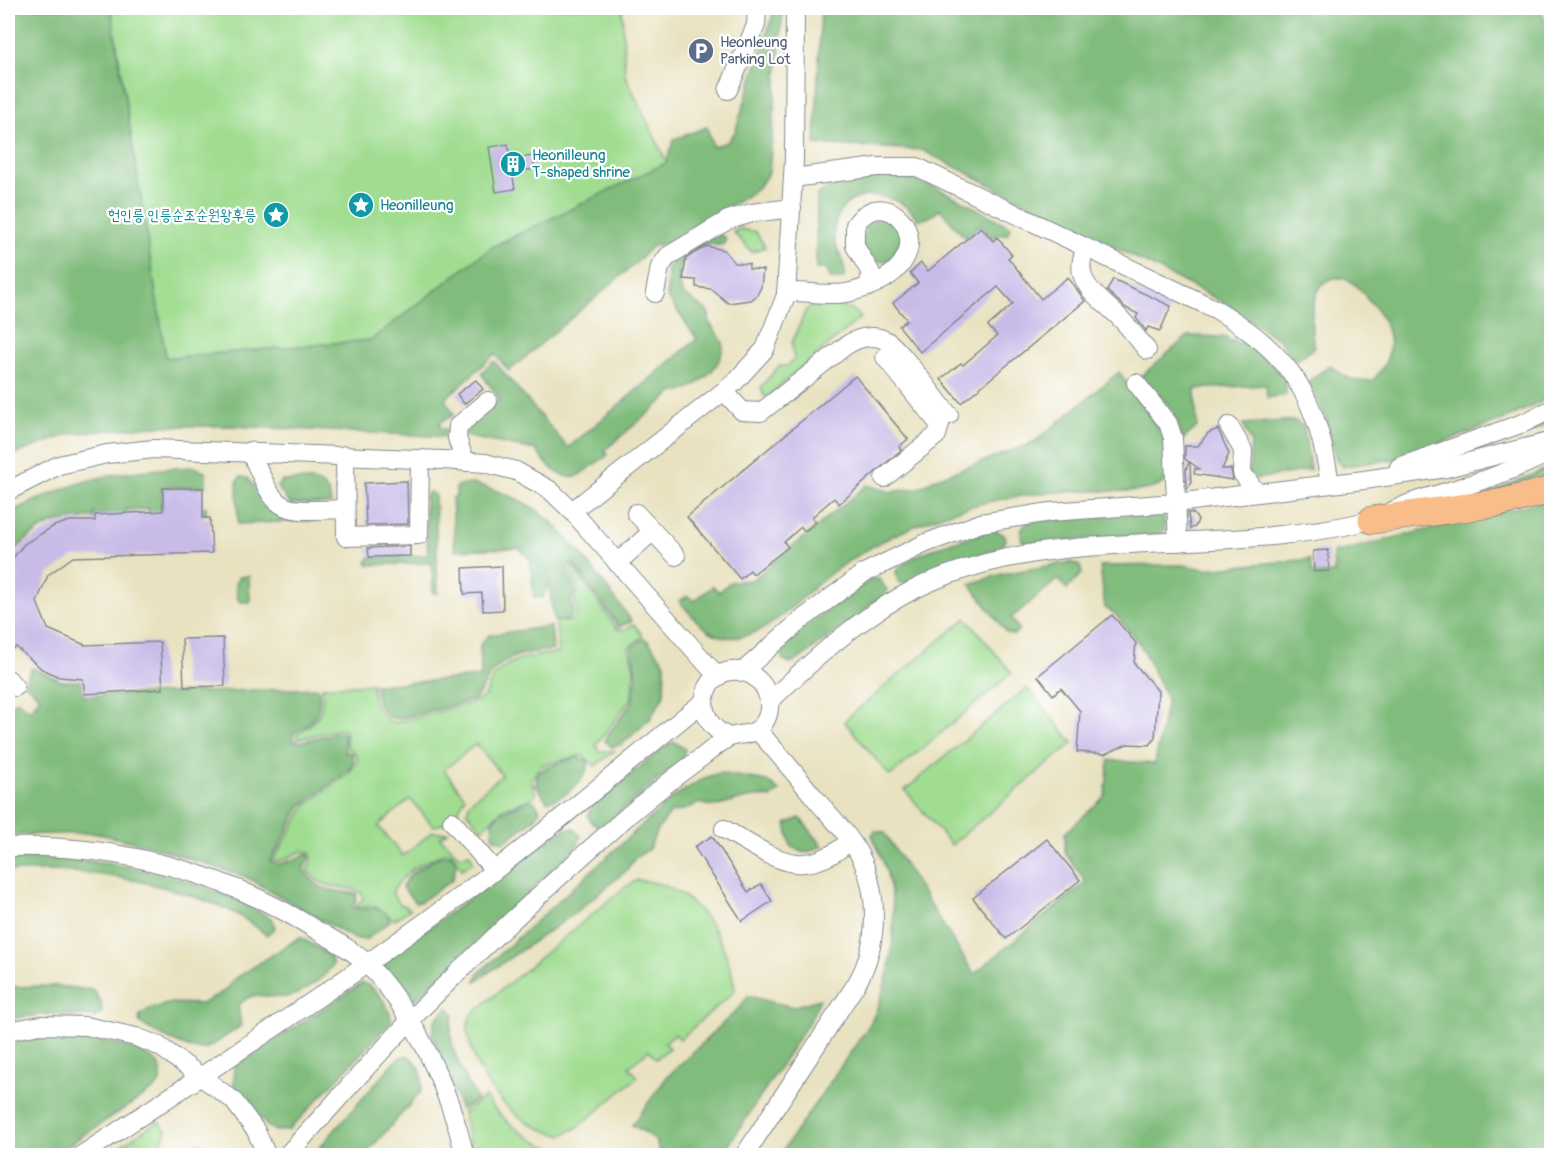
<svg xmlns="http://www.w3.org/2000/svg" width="1559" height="1163" font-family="Pangolin,'Poor Story',sans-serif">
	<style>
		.green { fill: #a0dd91; stroke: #5e8678; stroke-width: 1.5 }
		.forest { fill: #80bc7b; stroke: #4e766c; stroke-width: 1.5 }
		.building { fill: #c8bbe8 }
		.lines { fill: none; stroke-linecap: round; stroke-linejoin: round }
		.minor-casing { stroke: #82888f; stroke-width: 20 }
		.highway-casing { stroke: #82888f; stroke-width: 29 }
		.minor { stroke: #fff; stroke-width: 18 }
		.highway { stroke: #f8bd88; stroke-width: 27 }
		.labels { text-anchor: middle; stroke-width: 4.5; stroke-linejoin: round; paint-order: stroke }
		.service-label { font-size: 15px; fill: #4e5e75; stroke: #fff; text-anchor: start }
		.culture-label { font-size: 15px; fill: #0d838f; stroke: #fff; text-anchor: start }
	</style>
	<rect width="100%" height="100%" fill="#fff"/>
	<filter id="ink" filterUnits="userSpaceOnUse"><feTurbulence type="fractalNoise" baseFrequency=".0167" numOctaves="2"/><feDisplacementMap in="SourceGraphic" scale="12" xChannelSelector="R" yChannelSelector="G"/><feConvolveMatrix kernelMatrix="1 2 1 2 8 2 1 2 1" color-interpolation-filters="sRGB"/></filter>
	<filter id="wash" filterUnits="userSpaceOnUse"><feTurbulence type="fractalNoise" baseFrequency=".008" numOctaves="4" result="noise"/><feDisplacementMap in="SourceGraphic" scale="24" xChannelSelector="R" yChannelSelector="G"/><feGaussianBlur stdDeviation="1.35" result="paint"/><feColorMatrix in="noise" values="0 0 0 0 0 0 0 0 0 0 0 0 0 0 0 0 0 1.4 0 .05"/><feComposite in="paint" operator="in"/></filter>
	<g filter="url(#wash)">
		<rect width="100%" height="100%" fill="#e9e2c0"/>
		<g class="green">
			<path d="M111 8H622L625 75 667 163 492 247 371 340 166 358Z"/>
			<path d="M740 229 756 232 765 247 752 252 733 232Z"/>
			<path d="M835 305 853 310 861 317 768 396H764L761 387 779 366H787L794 360 792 343 806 310 810 307Z"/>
			<path d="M573 566 617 629 625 630 634 624 643 636 629 647 634 669 632 697 596 745 599 751H614L595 766 583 755 542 765 531 779 536 794 532 798 503 809 482 829 467 812 470 802 502 775 476 744 444 770 465 797C457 814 453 824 433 826L410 799 378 826 403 856 432 832H447L440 837 459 856 470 854 473 862 462 869 451 853 446 852C424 862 404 870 392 893L400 904 410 909 394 920 376 906 355 907 363 899 362 893C340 881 325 894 307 870L312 860 310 852 302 851 278 862 273 860 306 805 349 773 358 760 356 754 347 747 345 731 340 729 297 739 296 735C317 720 325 715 322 687L372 684C373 703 377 716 395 723L477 701 486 695C494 660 527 656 558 653L556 622 572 621 578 612 574 598 579 591 569 571Z"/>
			<path d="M966 618 1012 673 890 776 844 721Z"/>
			<path d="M1027 688 1073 743 951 845 905 790Z"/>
			<path d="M637 880C695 883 728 939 735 991L680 1039 675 1034 665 1042 669 1048 656 1059 649 1050 629 1067 638 1077 578 1127 562 1135C519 1127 486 1093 472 1051 468 1038 465 1027 471 1015L624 888Z"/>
			<path d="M485 1097C502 1121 534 1147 564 1150L566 1155H473L463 1113Z"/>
			<path d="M158 1121 167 1131 162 1139 159 1155H107Z"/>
			<path d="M200 1142 207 1146 210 1155H185L189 1145Z"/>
		</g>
		<g class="forest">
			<path d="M8 8H111L166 358 371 340 492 247 666 163 674 139 707 127 713 147 727 142 735 132 775 8H783L769 172 761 184 750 194 668 243 652 246 637 262 509 371 495 354 445 399 454 415 440 422V428L452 431 451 437 233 426H152L69 434 8 457Z"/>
			<path d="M821 8H1540L1552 39 1551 397 1503 420 1401 458 1342 467 1336 459 1326 419 1308 382 1330 365C1344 377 1354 384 1373 380 1399 353 1392 325 1368 299 1363 293 1356 283 1348 280 1311 266 1307 325 1315 347L1296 361 1279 340 1219 300 922 150 815 144Z"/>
			<path d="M880 176C926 174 971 207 1011 227L1007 234 996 235 993 239 980 225 965 238 940 209 928 218 918 220C903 192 847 183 836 221 828 246 846 256 845 275L842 279H830L827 269H816L817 195 835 183Z"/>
			<path d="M888 216 903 233C898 252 891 269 868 258L858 231 867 219Z"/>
			<path d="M716 233 726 238 724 244C718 247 713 243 706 245 682 250 673 273 683 294L705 309 709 314V322L723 342C724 367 695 391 672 393L605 450 608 455 576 477C558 479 545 463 536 450L468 437 465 435 469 422 500 400 481 373 494 361 568 448 697 339 667 296 668 265Z"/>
			<path d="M1188 336 1226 337 1228 340 1252 345 1285 379 1286 395 1267 398 1266 385 1195 389 1197 427 1182 440C1177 409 1163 396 1138 379Z"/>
			<path d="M1119 372 1164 437 1167 452 1168 479C1155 494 1126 491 1108 491 1043 489 977 499 917 525 888 537 860 552 834 571 802 593 768 643 724 637 705 634 692 615 679 601L688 596 694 601 713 586 719 592 730 582 752 580 867 485 891 492 919 488 937 478 1025 446 1037 440Z"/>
			<path d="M1551 413V424L1490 446 1470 449Z"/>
			<path d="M1285 421H1296L1304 427 1310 470 1257 479 1249 474 1251 443 1243 424Z"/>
			<path d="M195 467 206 473V486L162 488V508L206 507V514L150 517 149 509 126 510V517L107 518V514H94V518C55 519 40 525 13 552L8 550V513C38 500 69 484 103 477 133 470 164 469 195 467Z"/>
			<path d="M1551 467V483L1487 494Z"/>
			<path d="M240 477 247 478 274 511 320 517 321 520 238 524 237 482Z"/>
			<path d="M282 481C306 480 329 476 331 504H290L277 487Z"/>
			<path d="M475 484C499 491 522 499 542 514 574 539 607 589 632 621L619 627 574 564 568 566 566 573 576 591 571 599 574 612 568 620 554 621 549 583 543 597 534 598 530 559 519 548 455 550 452 498 456 497V488L459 485Z"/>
			<path d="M429 492 435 495 438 593H433L432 563 369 565 367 562 369 558 428 555 425 496Z"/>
			<path d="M1551 499V1155L779 1156 870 1024C892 980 900 922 887 874 884 861 877 848 872 835L875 831 884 832 974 974 1086 882 1065 853V833L1105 796 1109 760 1155 764 1167 699 1140 644 1114 613 1105 608 1100 566 1183 565 1205 569 1310 559 1313 574 1334 573 1333 553Z"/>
			<path d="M1155 513 1164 517 1165 530 1161 534 1028 543 1022 541C1020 533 1020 527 1028 522Z"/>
			<path d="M994 530 1005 535 1006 540 998 549 956 561 906 584 898 582 896 572C905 553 973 536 994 530Z"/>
			<path d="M1070 562 1080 566 1082 573 1067 589 1058 579 1011 618 1019 629 1014 635 1006 632 970 584 1002 574Z"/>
			<path d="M249 576 250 602H241L237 598 236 584 239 577Z"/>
			<path d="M871 579H879L887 590 884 595 798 660 790 663 782 659C779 640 854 591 871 579Z"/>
			<path d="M551 626 553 650C530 652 505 654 490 675 484 683 482 692 475 699L398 719C379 716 377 702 375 685L481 677 480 645 489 635Z"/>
			<path d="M643 639 647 640 665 663 664 695 650 719 622 744 612 747 605 741 607 736 632 702 636 677 632 647Z"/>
			<path d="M32 668 62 681H82L83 696 318 688C324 710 312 724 293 733V740L300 742 340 732 344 734 345 752 352 753 354 759 350 769 302 805 270 861 278 865 308 854 310 858 303 869C319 894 332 889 357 894L356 901 351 907C364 912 385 902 390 921L367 939H355L246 877 151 846 95 833 8 835V709L16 700 30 710 40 697 24 683Z"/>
			<path d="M674 742 685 749 682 760 603 826 599 827 591 822 588 816 591 807 667 745Z"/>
			<path d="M576 757 588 760C591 777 563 800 547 801L536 785 537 774 545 768Z"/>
			<path d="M719 773 767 781 779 791 771 798C741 791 727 813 699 803L681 811 671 812 656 832 649 849 635 858 626 871 574 914 476 981 478 974 672 798 704 778Z"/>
			<path d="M528 801H534L540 810 536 818 504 842 493 838 492 821 500 813Z"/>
			<path d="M800 818 823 846 805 853 791 847 786 824Z"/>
			<path d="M573 828 581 836 577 846 419 997 414 1000 404 998 383 968 386 959 565 829Z"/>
			<path d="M443 855H451L457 862 452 880 420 902H415L402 887C410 870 427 864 443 855Z"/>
			<path d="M24 858C111 858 197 874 272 919L275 928 266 935C238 911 219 905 185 894 121 873 73 870 8 871V859Z"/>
			<path d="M300 937 329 955 333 964C327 976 301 995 287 997 266 999 254 988 238 1006L241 1026C229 1033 216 1045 204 1049 192 1052 147 1030 139 1021L140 1015 149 1009 172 1003 202 1004 226 990 233 980Z"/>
			<path d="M362 983C375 985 392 1009 391 1022L289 1130 276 1131 268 1127 234 1089V1067Z"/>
			<path d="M56 986 93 990 101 1002 102 1013 95 1017 49 1014 8 1019V987Z"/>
			<path d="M748 996 792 1007 820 999 810 1020 725 1151 722 1147 716 1155H659C661 1138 645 1133 632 1125L667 1077 741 1006Z"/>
			<path d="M448 1007 454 1014C443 1044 464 1074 477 1100L461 1110 432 1035 435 1020Z"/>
			<path d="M66 1037C88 1039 185 1048 156 1088L53 1155H11L8 1148V1049L22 1039Z"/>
			<path d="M406 1055C421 1062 424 1076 421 1092L365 1155H313L398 1058Z"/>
		</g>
		<g id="blocks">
			<g class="building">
				<path d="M508 144 510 159 533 156 535 169 512 172 515 189 496 192 489 147Z"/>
				<path d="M981 227 993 241 997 237 1012 255 1008 258 1041 299 1068 277 1085 301 961 403 941 379 961 363 963 365 997 336 988 326 1013 304 998 287 920 352 899 326 907 320 893 303 918 283 910 273 921 263 928 271Z"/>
				<path d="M706 246 724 250 735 263 749 264V269L763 270 761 287 757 295 751 300 728 303 711 289 696 287V280L683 279 686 258Z"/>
				<path d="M1113 279 1171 306 1160 331 1148 327 1146 331 1136 318 1138 314 1126 308 1107 291Z"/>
				<path d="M855 376 908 439 899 447 901 450 839 504 834 498 812 517 816 522 805 531 801 527 784 542 788 547 778 555 753 574 750 570 740 579 687 517Z"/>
				<path d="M476 380 483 389 464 404 457 394Z"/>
				<path d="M1218 429 1229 454 1222 469H1231L1233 480 1194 474 1195 469H1199L1190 462 1191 484 1187 489 1186 469 1189 462 1185 459V446H1198L1208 433Z"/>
				<path d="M407 481 408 524 366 525 364 483Z"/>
				<path d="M163 488H203V518H210L212 553 73 557 48 575 37 602 48 629 85 645 160 642 163 689 85 694 83 679 59 677 42 669 16 647 8 652V555L13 558 24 544 54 526 70 521H95V515L163 511Z"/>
				<path d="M1188 513H1193L1198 520 1195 527 1190 529Z"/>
				<path d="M410 546V556L369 557 368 548Z"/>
				<path d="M1328 550 1329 571 1314 572 1313 551Z"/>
				<path d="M502 566 503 610 483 611 482 593 464 594 463 568Z"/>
				<path d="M1112 615 1136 643 1134 663 1158 691 1155 738 1150 745 1127 744 1105 754 1077 752 1080 711 1061 688 1053 695 1038 676Z"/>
				<path d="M223 638 225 686 184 687 182 639Z"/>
				<path d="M712 836 748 892 761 884 772 901 742 921 694 847Z"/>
				<path d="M1047 839 1080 880 1006 939 973 898Z"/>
			</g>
		</g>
	</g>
	<g filter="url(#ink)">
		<use href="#blocks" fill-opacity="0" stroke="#82888f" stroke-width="1.5"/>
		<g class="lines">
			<g class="minor-casing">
				<g id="minor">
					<path d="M728 90 756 25 757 8"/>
					<path d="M793 178 877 167H917L1217 310C1293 356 1317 397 1330 484"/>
					<path d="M1086 248C1070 282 1098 296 1119 317 1129 327 1138 339 1147 350"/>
					<path d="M786 292C807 291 832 297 851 292 959 265 890 173 855 225V246L871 273 868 287"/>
					<path d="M655 293 660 267 668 256 728 220 752 213 792 208"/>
					<path d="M885 357 938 423"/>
					<path d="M1136 383 1168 423 1173 438 1178 542"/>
					<path d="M724 391 742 411 761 412 844 347C856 338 873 333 887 341 901 350 936 400 949 415"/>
					<path d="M1229 426 1243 450 1242 473 1257 493"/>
					<path d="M250 451C279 516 275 511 345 509"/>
					<path d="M345 455 346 537 419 535 420 459"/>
					<path d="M465 462 457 438 458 426 488 401"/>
					<path d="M1399 467 1526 422 1552 409"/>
					<path d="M884 478 937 435 940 425"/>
					<path d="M8 491 59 465 107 454 154 449 443 460 485 463 516 471 550 490 572 511 718 677"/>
					<path d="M572 511 734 383 765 349 786 295 794 159 795 8"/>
					<path d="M636 513 676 556"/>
					<path d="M617 563 653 531"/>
					<path d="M742 672 801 620 864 573 926 543 981 523 1050 512 1176 503 1364 480 1446 468 1552 441"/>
					<path d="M8 679 15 687"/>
					<path d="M769 702C821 652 877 601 945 576 1050 536 1170 547 1281 535 1310 532 1342 528 1370 520 1386 516 1400 506 1416 501 1462 487 1509 474 1552 451"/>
					<path d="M452 821 494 870"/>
					<path d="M724 829C772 856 801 884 850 841"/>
					<path d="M8 847C116 843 226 873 318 931 335 941 353 950 367 964 414 1011 450 1091 465 1156"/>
					<path d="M8 1031 41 1025 86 1026 136 1037 159 1046 233 1100 256 1131 267 1156"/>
					<path d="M80 1156C210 1071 341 985 466 892 548 832 624 765 703 702"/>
					<path d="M286 1156C338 1100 387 1042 441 989 495 936 550 884 607 834 637 807 669 781 702 757 710 751 719 743 728 738 740 732 754 738 764 723 776 704 766 678 744 672 703 662 687 720 729 737"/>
					<path d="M744 1156 857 983C880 942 880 887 855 847 844 829 827 813 814 797 795 774 777 751 757 730"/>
				</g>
			</g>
			<g class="highway-casing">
				<path id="highway" d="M1372 520 1499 503 1552 490"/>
			</g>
			<use href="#minor" class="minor"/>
			<use href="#highway" class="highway"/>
		</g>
	</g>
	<defs>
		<g id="parking-disc" transform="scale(1.35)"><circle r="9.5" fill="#5c6f8a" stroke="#fff"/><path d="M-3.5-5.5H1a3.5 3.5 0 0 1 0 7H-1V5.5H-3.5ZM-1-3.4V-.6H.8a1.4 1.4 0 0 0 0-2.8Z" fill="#fff"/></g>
		<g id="building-disc" transform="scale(1.35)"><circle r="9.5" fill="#0f9aa8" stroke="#fff"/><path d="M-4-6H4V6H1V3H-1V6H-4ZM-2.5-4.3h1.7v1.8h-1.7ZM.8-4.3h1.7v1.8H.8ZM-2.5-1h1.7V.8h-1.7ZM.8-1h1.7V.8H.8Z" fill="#fff"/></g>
		<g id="sight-disc" transform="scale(1.35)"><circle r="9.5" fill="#0f9aa8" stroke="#fff"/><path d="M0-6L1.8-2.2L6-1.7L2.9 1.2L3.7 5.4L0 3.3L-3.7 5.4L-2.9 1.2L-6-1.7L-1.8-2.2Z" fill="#fff"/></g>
	</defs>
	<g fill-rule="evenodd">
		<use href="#parking-disc" x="701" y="51"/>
		<use href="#building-disc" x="513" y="164"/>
		<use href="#sight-disc" x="361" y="205"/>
		<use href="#sight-disc" x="276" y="215"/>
	</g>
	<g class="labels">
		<g class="service-label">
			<text x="720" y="47">Heonleung<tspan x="720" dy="17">Parking Lot</tspan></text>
		</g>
		<g class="culture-label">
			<text x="532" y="160">Heonilleung<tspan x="532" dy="17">T-shaped shrine</tspan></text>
			<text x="380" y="210">Heonilleung</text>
			<text x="256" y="220" text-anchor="end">헌인릉 인릉순조순원왕후릉</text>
		</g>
	</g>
	<rect width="1559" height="1163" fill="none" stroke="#fff" stroke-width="30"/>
</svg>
